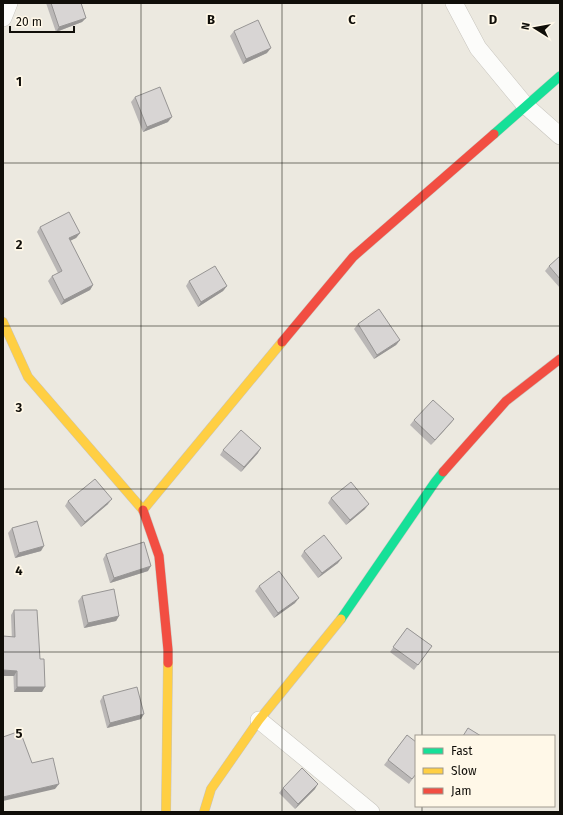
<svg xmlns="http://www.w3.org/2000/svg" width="563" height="815" font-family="'Fira Sans',sans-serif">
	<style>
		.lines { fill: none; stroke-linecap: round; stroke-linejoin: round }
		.street-casing { stroke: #c7c4bd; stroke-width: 18 }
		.fast-casing { stroke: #c7c4bd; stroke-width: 10 }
		.slow-casing { stroke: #c7c4bd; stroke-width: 10 }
		.jam-casing { stroke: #c7c4bd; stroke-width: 10 }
		.street { stroke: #fcfcfa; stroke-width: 17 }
		.fast { stroke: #16e098; stroke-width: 9 }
		.slow { stroke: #ffcf43; stroke-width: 9 }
		.jam { stroke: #f24e42; stroke-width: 9 }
		.wall { fill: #bab7b6 }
		.shaded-wall { fill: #979594 }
		.building { fill: #d8d5d4; stroke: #979594 }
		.grid { fill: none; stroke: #100e09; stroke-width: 1; stroke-opacity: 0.55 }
		.grid-label { font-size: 13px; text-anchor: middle; font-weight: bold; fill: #100e09; stroke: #fff8e8; stroke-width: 3.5; stroke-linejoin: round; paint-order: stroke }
	</style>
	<rect width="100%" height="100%" fill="#ece9e0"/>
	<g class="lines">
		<g class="street-casing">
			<g id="street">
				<path d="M454 3 478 48 525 105 560 136"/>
				<path d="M3 18 9 3"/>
				<path d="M259 720 371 812"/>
			</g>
		</g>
		<g class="fast-casing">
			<g id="fast">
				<path d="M494 134 560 76"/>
				<path d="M341 619 435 482 443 472"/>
			</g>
		</g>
		<g class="slow-casing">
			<g id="slow">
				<path d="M3 322 28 377 143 510"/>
				<path d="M143 510 282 342"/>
				<path d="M166 812 168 663"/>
				<path d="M204 812 211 789 259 720 341 619"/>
			</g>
		</g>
		<g class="jam-casing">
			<g id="jam">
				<path d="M282 342 353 257 494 134"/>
				<path d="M443 472 506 401 560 359"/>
				<path d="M143 510 159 556 168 650V663"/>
			</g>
		</g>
		<use href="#street" class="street"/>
		<use href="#fast" class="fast"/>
		<use href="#slow" class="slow"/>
		<use href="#jam" class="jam"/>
	</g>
	<g class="wall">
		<path d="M46 3H81L86 18 82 22 56 32Z"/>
		<path d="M234 31 267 53 243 64 230 36Z"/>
		<path d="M135 97 168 122 143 132 131 102Z"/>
		<path d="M40 227 80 233 76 238 70 240 93 285 90 290 61 305 48 281 52 276 58 273 37 232Z"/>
		<path d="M560 256V288L545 271 549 266Z"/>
		<path d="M189 281 227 286 223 291 198 307 186 286Z"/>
		<path d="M358 324 400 340 396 345 374 359 354 329Z"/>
		<path d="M454 419 450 424 431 445 410 425 414 420Z"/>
		<path d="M223 450 258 453 241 472 220 455Z"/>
		<path d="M331 498 365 509 346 525 328 503Z"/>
		<path d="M68 501 108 504 81 527 65 506Z"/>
		<path d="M12 528 41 551 15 558 8 533Z"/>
		<path d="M304 551 338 563 318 578 301 556Z"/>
		<path d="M106 554 148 571 110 583 103 559Z"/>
		<path d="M259 586 295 603 274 618 255 591Z"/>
		<path d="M82 596 119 616 116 621 84 628 78 601Z"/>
		<path d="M14 610 42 692H14L11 615Z"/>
		<path d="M407 628 432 646 414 670 390 652Z"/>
		<path d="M103 696 141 719 107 728 100 701Z"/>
		<path d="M407 735 416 774 409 784 384 765Z"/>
		<path d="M283 788 315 789 295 809 279 793Z"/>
	</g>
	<g class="shaded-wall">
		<path d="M86 18 82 22 56 32 59 27Z"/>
		<path d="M271 48 267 53 243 64 246 59Z"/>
		<path d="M172 117 168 122 143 132 147 127Z"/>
		<path d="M80 233 76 238 66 243 69 238Z"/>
		<path d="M93 285 90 290 61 305 64 300Z"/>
		<path d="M227 286 223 291 198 307 201 302Z"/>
		<path d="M400 340 396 345 374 359 377 355Z"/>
		<path d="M454 419 450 424 431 445 435 440Z"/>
		<path d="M261 448 258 453 241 472 244 467Z"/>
		<path d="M112 499 108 504 81 527 85 522Z"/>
		<path d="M369 504 365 509 346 525 350 520Z"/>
		<path d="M44 546 41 551 15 558 19 553Z"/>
		<path d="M342 558 338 563 318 578 322 573Z"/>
		<path d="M151 566 148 571 110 583 114 578Z"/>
		<path d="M299 598 295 603 274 618 278 613Z"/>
		<path d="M119 616 116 621 84 628 88 623Z"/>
		<path d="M3 670 17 671 14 676H3Z"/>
		<path d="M17 687H45L42 692H14Z"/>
		<path d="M144 714 141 719 107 728 110 723Z"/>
		<path d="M59 784 55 789 3 801V797Z"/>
		<path d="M318 784 315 789 295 809 298 804Z"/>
	</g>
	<g class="building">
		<path d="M51 3H81L86 18 59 27Z"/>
		<path d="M258 20 271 48 246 59 234 31Z"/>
		<path d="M160 87 172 117 147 127 135 97Z"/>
		<path d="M69 212 80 233 69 238 93 285 64 300 52 276 62 271 40 227Z"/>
		<path d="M560 256V279L549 266Z"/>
		<path d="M215 266 227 286 201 302 189 281Z"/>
		<path d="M379 309 400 340 377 355 358 324Z"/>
		<path d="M433 400 454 419 435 440 414 420Z"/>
		<path d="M241 430 261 448 244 467 223 450Z"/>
		<path d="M95 479 112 499 85 522 68 501Z"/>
		<path d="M351 482 369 504 350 520 331 498Z"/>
		<path d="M37 521 44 546 19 553 12 528Z"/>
		<path d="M324 535 342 558 322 573 304 551Z"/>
		<path d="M144 542 151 566 114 578 106 554Z"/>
		<path d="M279 571 299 598 278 613 259 586Z"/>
		<path d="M114 589 119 616 88 623 82 596Z"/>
		<path d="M14 610H37L40 659H44L45 687H17V671L3 670V636L15 637Z"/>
		<path d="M407 628 432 646 418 665 393 647Z"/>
		<path d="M137 687 144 714 110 723 103 696Z"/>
		<path d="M468 728 481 736H463Z"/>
		<path d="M20 731 32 763 53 758 59 784 3 797V737Z"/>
		<path d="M407 735 416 742V774L412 779 388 760Z"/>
		<path d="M302 768 318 784 298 804 283 788Z"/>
	</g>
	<path class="grid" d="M141 3V812M282 3V812M422 3V736M3 163H560M3 326H560M3 489H560M3 652H560M422 806V812"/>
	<g class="grid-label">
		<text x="211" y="24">B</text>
		<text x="352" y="24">C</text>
		<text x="493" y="24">D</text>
		<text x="19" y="86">1</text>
		<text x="19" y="249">2</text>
		<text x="19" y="412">3</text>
		<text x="19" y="575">4</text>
		<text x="19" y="738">5</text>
	</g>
	<rect width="563" height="815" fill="none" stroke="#100e09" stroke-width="8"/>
	<rect x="415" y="735" width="140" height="72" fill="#fff8e8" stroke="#9f9a8f"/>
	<rect x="423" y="748" width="20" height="6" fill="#16e098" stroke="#9f9a8f"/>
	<text x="451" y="755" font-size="12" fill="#100e09">Fast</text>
	<rect x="423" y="768" width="20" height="6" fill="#ffcf43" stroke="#9f9a8f"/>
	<text x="451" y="775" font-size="12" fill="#100e09">Slow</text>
	<rect x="423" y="788" width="20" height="6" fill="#f24e42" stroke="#9f9a8f"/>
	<text x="451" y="795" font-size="12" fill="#100e09">Jam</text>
	<g transform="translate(535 28) rotate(281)" stroke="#fff8e8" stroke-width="3" paint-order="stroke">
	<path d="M0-3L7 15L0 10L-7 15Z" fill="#100e09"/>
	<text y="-6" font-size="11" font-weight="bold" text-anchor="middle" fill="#100e09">N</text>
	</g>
	<path d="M10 26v6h64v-6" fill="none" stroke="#100e09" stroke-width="2"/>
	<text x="16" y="26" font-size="12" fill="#100e09" stroke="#fff8e8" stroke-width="3" paint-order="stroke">20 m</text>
</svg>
